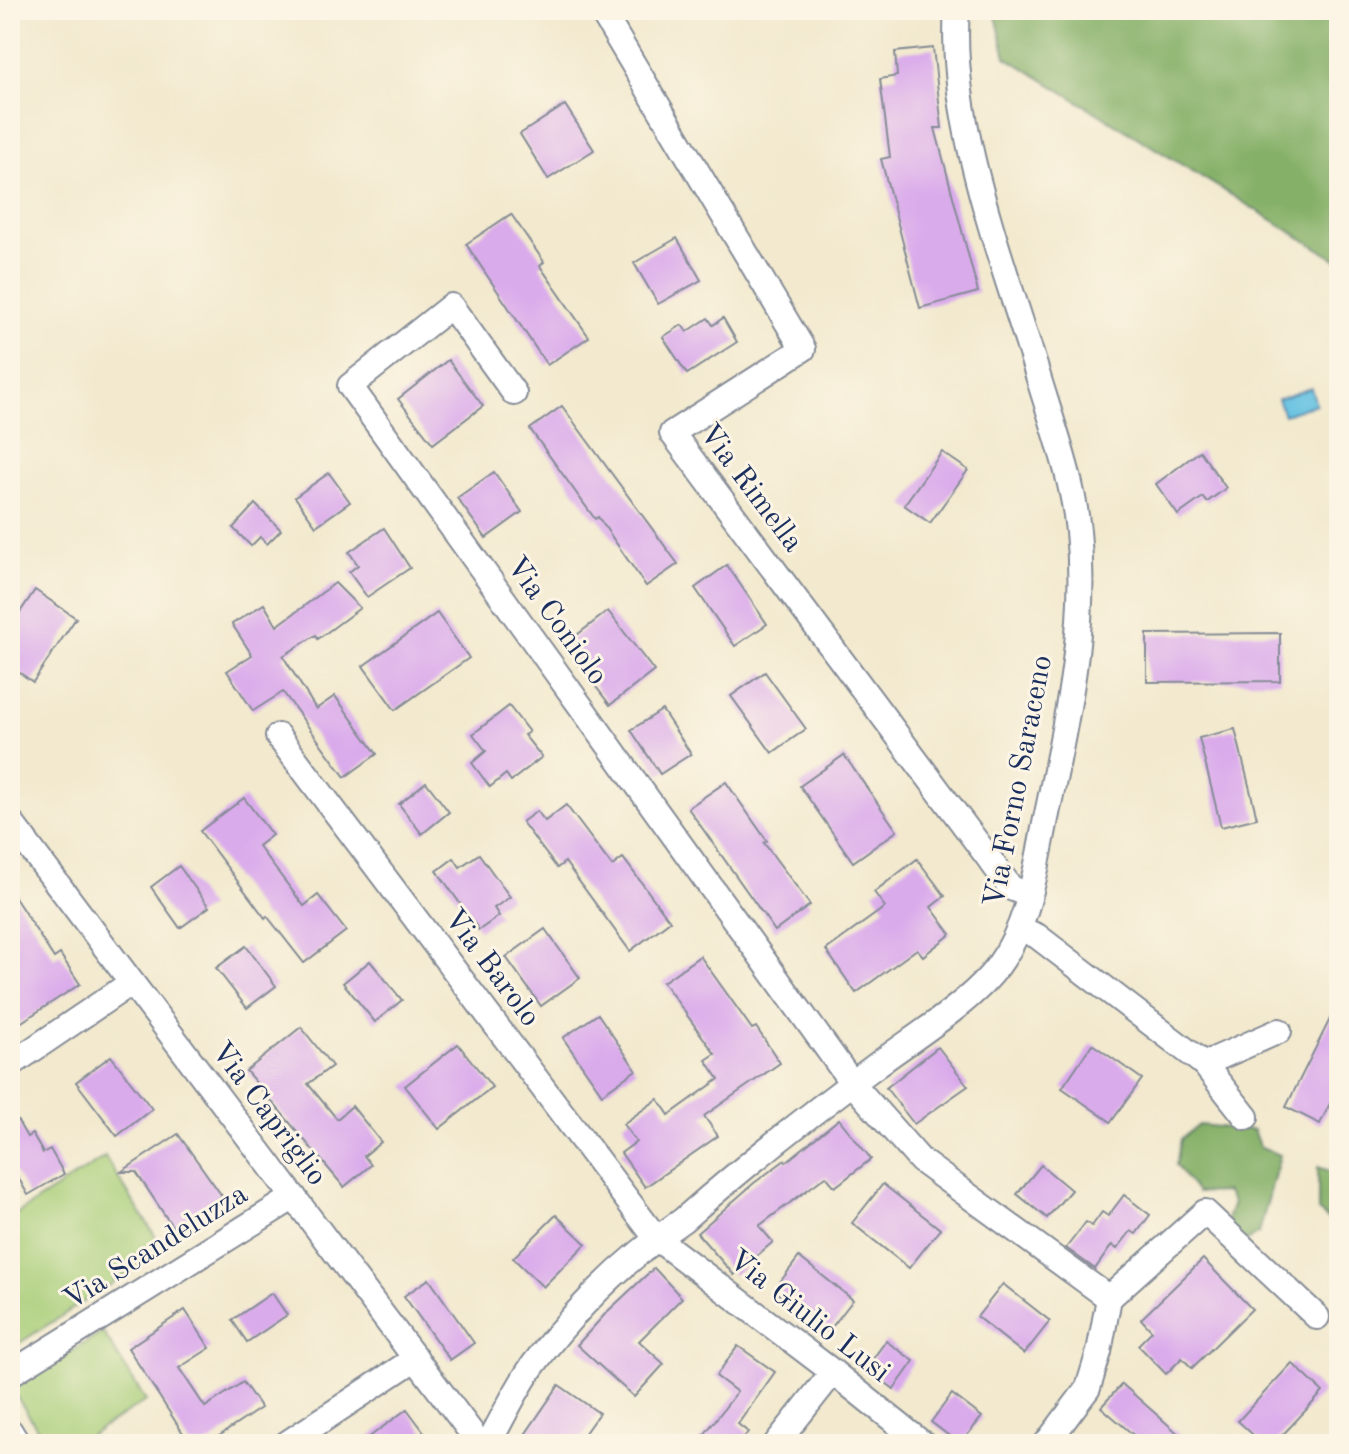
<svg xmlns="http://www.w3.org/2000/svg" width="1349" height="1454" font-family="'Old Standard TT',serif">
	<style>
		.green { fill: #a7cd77; stroke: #617e6a; stroke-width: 2 }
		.forest { fill: #85b068; stroke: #507063; stroke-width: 2 }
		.water { fill: #63c1e1; stroke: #3f78a0; stroke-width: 2 }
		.building { fill: #daabeb }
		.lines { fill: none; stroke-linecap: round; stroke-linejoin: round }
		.minor-casing { stroke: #868c96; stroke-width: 28 }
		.minor { stroke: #fff; stroke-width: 24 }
		.labels { text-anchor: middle; stroke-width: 6; stroke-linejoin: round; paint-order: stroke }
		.street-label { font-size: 30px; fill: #1b2f5e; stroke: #fcf5e5 }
	</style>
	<rect width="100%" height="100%" fill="#fcf5e5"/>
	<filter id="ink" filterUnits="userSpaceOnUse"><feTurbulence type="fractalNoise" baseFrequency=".0125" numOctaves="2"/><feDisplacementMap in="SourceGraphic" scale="16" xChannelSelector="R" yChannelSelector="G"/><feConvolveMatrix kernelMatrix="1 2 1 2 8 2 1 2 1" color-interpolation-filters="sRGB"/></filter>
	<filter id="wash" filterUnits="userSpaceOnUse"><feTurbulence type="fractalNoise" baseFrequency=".006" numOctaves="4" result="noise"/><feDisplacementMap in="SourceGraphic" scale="32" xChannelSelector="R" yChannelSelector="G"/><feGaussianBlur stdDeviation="1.8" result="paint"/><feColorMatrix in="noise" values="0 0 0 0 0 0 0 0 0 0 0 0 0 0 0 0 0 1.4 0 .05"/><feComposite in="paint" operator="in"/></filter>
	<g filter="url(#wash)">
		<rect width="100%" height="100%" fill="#f2e9ce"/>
		<g class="green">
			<path d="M105 1157 164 1250 10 1349V1218Z"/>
			<path d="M103 1332 146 1401 76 1444H47L12 1389Z"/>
		</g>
		<g class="forest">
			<path d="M1017 10H1339V261L1006 57 995 12Z"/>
			<path d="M1199 1125 1253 1130 1259 1146 1280 1155 1259 1233 1243 1244 1225 1225 1233 1203 1226 1192 1197 1193 1176 1165 1181 1139Z"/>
			<path d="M1318 1167 1339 1174V1228L1318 1211Z"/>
		</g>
		<path class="water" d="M1311 388 1316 404 1284 415 1278 399Z"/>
		<g id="blocks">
			<g class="building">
				<path d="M933 48 942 128H935L978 292 920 308 881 159 890 157 880 79 897 76 895 52Z"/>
				<path d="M565 105 594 150 548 179 520 134Z"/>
				<path d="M511 214 544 262 540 266 589 337 547 365 466 244Z"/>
				<path d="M677 238 701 280 658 304 634 263Z"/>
				<path d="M708 318 713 325 723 318 737 342 687 374 663 337 682 325 687 332Z"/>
				<path d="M448 360 483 406 433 444 398 399Z"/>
				<path d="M562 406 678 564 646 586 598 517 595 519 530 429Z"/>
				<path d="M1200 451 1226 488 1207 502 1203 497 1178 515 1156 484Z"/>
				<path d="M942 452 968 470 930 523 904 505Z"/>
				<path d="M494 472 522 512 486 538 457 498Z"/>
				<path d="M329 473 350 502 316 526 295 497Z"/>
				<path d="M255 504 281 530 267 544 260 537 251 546 233 528Z"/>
				<path d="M384 528 410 568 367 597 349 572 358 565 349 552Z"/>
				<path d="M727 565 767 624 735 646 695 588Z"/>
				<path d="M335 583 360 608 318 639 316 635 283 656 316 709 335 696 377 754 345 777 283 692 253 711 227 671 252 655 232 624 264 604 277 626Z"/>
				<path d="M35 590 76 618 33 682 10 666V627Z"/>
				<path d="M608 611 654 671 610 705 564 645Z"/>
				<path d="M437 613 469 658 395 710 363 666Z"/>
				<path d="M1280 633V681L1147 682V634Z"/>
				<path d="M765 672 806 729 772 753 731 696Z"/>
				<path d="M509 706 529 732 524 735 542 757 511 781 506 774 490 787 472 763 486 751 473 734Z"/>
				<path d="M662 710 691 754 660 774 631 730Z"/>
				<path d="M1235 729 1257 818 1221 827 1199 738Z"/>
				<path d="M844 755 897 831 853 862 800 786Z"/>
				<path d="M426 782 449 812 422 834 399 804Z"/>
				<path d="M726 782 767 841 764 843 810 905 775 931 688 808Z"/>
				<path d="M244 798 272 835 258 846 304 906 318 895 346 931 304 963 267 916 265 918 200 831Z"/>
				<path d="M566 805 612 866 623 858 670 921 630 951 565 862 557 868 522 822 537 811 545 821Z"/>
				<path d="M479 854 510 897 494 908 499 916 479 930 437 871 454 858 460 867Z"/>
				<path d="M917 859 945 896 931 907 951 934 923 956 917 949 856 993 826 950 885 907 874 892Z"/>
				<path d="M179 866 209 907 180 928 151 887Z"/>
				<path d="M10 890 54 958 60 954 80 984 20 1023 10 1007Z"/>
				<path d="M545 929 580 978 541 1006 506 957Z"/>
				<path d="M246 946 276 986 247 1008 216 968Z"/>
				<path d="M700 956 752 1029 756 1027 780 1063 704 1116 718 1136 645 1187 621 1153 636 1142 623 1124 658 1099 669 1115 719 1079 706 1060 715 1054 663 982Z"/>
				<path d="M370 961 402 1000 375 1022 343 983Z"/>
				<path d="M1339 1001V1085L1320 1124 1286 1107Z"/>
				<path d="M598 1014 636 1070 602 1094 563 1038Z"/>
				<path d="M301 1027 332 1066 308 1084 337 1119 352 1106 381 1142 364 1156 371 1165 344 1187 246 1071Z"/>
				<path d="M458 1044 492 1087 439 1129 405 1086Z"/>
				<path d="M1092 1044 1142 1079 1111 1122 1062 1088Z"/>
				<path d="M938 1047 968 1086 914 1124 886 1088Z"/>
				<path d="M111 1056 152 1109 117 1136 76 1082Z"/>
				<path d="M10 1108 27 1137 32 1134 43 1153 50 1149 64 1174 28 1195 15 1172 10 1175Z"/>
				<path d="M839 1119 871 1159 835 1187 826 1176 759 1226 773 1242 734 1275 697 1233 754 1183 785 1160 786 1162Z"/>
				<path d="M178 1134 222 1196 174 1229 136 1172H121Z"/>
				<path d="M1041 1165 1071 1190 1047 1218 1017 1194Z"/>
				<path d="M883 1184 940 1229 909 1268 852 1223Z"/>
				<path d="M1124 1195 1150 1215 1136 1234 1131 1231 1117 1249 1112 1245 1095 1269 1066 1248 1086 1222 1092 1226 1102 1212 1108 1216Z"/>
				<path d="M556 1215 586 1244 543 1287 513 1258Z"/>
				<path d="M799 1257 853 1300 828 1332 774 1290Z"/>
				<path d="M1203 1259 1252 1309 1192 1368 1182 1358 1166 1374 1138 1345 1152 1331 1141 1319Z"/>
				<path d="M654 1268 682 1298 639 1341 664 1364 634 1397 577 1345 607 1312Z"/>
				<path d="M429 1279 474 1343 450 1360 404 1296Z"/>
				<path d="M1003 1284 1050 1321 1024 1354 977 1317Z"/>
				<path d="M272 1293 287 1315 247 1342 232 1320Z"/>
				<path d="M185 1310 210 1348 179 1368 205 1407 243 1382 261 1408 207 1444H190L128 1348Z"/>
				<path d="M886 1341 914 1361 894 1389 866 1368Z"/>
				<path d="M738 1346 775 1372 738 1424 748 1432 739 1444H697L737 1392 716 1376Z"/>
				<path d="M1292 1363 1323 1392 1274 1444H1263L1238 1421Z"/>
				<path d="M1122 1384 1190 1444H1144L1101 1407Z"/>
				<path d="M559 1385 599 1413 577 1444H536L524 1436Z"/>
				<path d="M952 1394 982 1417 960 1444 931 1422Z"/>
				<path d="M407 1409 433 1444H360Z"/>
			</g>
		</g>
	</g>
	<g filter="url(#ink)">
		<use href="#blocks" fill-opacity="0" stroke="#868c96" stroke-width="2"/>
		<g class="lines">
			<g class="minor-casing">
				<g id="minor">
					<path d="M601 10 803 349 672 433 1011 888 1029 895"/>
					<path d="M514 393 451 306 350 386 852 1083 921 1161 1109 1298"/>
					<path d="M278 736 656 1238 833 1372 923 1444"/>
					<path d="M10 821 480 1444"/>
					<path d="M1020 929 1037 936 1204 1064 1279 1031"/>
					<path d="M1204 1064 1246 1117"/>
					<path d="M10 1065 131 983"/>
					<path d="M10 1374 294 1197"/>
					<path d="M10 1431 18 1444"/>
					<path d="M286 1444 416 1358"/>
					<path d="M488 1444C503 1418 516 1388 534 1364 575 1309 627 1258 683 1220 744 1166 809 1115 874 1067 911 1039 971 1003 998 966 1030 923 1036 866 1047 814 1066 722 1088 627 1078 531 1073 479 1053 426 1038 376 1005 266 948 125 957 10"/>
					<path d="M776 1444 833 1372"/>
					<path d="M1046 1444 1088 1388 1099 1352 1109 1298 1205 1212 1317 1317"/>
				</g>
			</g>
			<use href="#minor" class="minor"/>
		</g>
	</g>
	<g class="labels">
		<g class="street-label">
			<text transform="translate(752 487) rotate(53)" y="10">Via Rimella</text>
			<text transform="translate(558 620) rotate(54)" y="10">Via Coniolo</text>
			<text transform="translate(1017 781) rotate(-79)" y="10">Via Forno Saraceno</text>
			<text transform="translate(493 967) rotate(53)" y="10">Via Barolo</text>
			<text transform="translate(270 1113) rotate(53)" y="10">Via Capriglio</text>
			<text transform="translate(155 1246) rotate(-32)" y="10">Via Scandeluzza</text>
			<text transform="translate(810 1315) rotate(38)" y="10">Via Giulio Lusi</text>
		</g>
	</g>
	<rect width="1349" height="1454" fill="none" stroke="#fcf5e5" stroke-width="40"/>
</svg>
